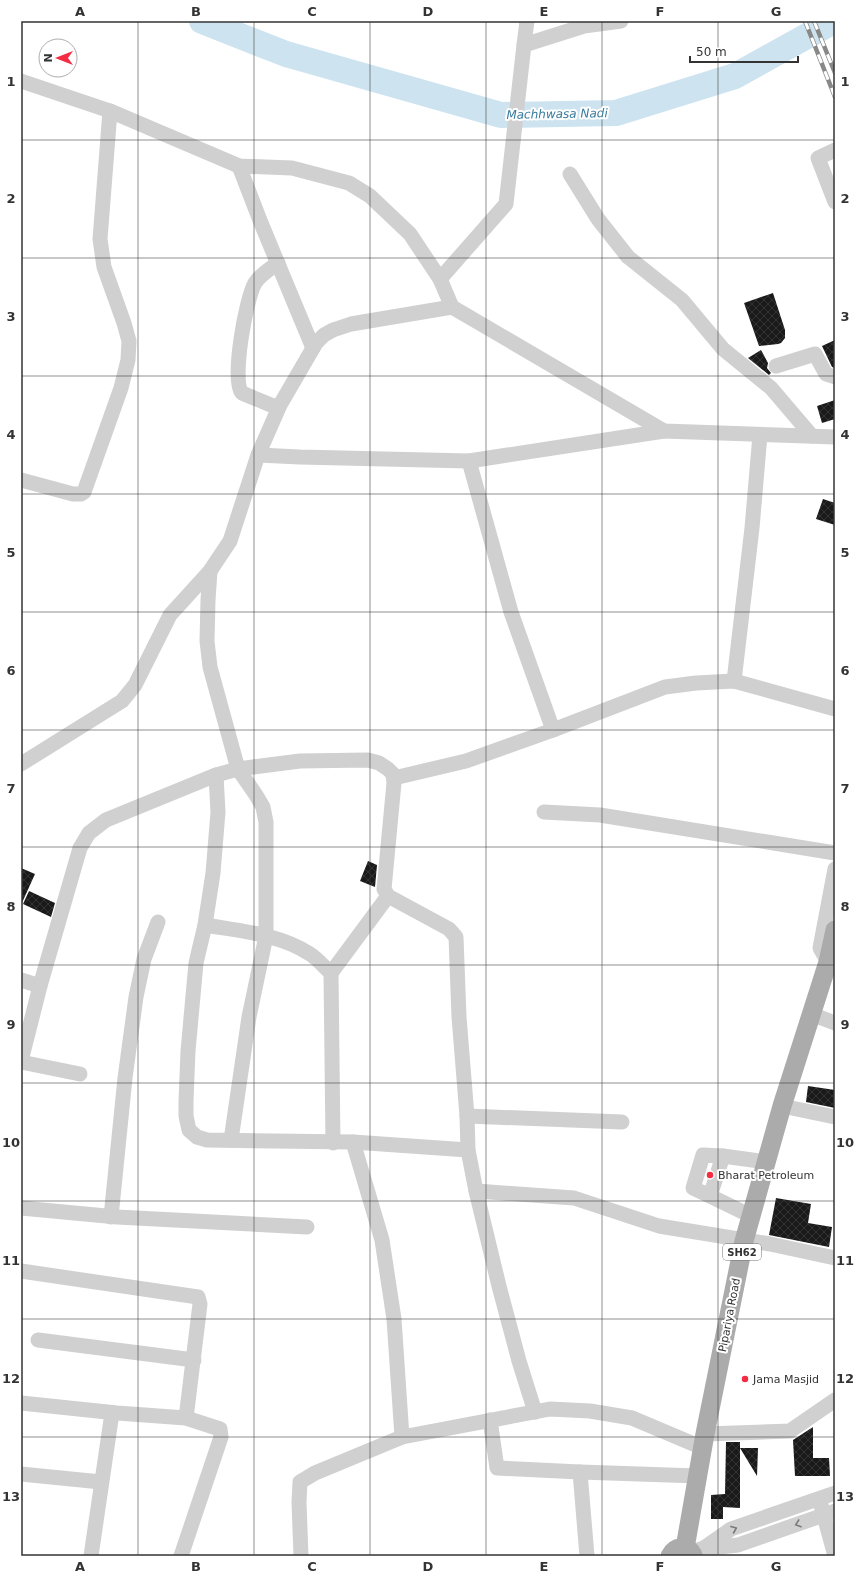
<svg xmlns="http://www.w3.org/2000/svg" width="856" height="1577" font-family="'DejaVu Sans',sans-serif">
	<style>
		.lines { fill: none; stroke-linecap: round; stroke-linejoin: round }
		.river { stroke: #cde4f0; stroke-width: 26 }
		.building { fill: url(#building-cross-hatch) }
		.minor { stroke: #d0d0d0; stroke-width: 15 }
		.major { stroke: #ababab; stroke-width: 19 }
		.rail-casing { stroke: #888; stroke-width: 4.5 }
		.rail { stroke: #fff; stroke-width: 3; stroke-dasharray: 9; stroke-linecap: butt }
		.oneway { stroke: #7a7a7a }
		.grid { fill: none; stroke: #333; stroke-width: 1; stroke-opacity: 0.55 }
		.poi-dot { fill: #f32c44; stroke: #fff; stroke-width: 1.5 }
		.labels { text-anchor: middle; stroke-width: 4; stroke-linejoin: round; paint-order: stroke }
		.shield { fill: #fff; stroke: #707070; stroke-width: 1 }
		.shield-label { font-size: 10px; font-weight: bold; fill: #333 }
		.poi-label { font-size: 11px; fill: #333; stroke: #fff; text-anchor: start }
		.street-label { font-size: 11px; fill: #333; stroke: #fff }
		.water-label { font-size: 12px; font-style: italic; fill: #397b9d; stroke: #fff }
		.neatline { fill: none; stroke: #333; stroke-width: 1.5 }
		.grid-label { font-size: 13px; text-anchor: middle; font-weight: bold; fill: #333 }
	</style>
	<defs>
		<pattern id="building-cross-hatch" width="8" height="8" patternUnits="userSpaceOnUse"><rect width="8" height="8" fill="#1a1a1a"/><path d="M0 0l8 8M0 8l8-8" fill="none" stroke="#333"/></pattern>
	</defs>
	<rect width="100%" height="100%" fill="#fff"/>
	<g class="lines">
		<path class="river" d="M202 21 286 54 501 115 616 113 735 76 834 21"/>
	</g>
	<g class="building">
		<path d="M773 293 785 330V338L781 343 778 344 759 346 744 303Z"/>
		<path d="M835 340V368L832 367 822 346Z"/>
		<path d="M761 350 768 363 767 368 771 373 769 375 748 358Z"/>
		<path d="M835 400V419L822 423 817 406Z"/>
		<path d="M823 499 835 503V525L816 519Z"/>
		<path d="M368 861 377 865 375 887 360 881Z"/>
		<path d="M21 868 35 874 21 905Z"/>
		<path d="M29 891 55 903 51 917 23 904Z"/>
		<path d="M808 1086 835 1090V1108L806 1102Z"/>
		<path d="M776 1198 811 1204 808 1223 832 1227 829 1247 769 1235Z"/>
		<path d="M813 1427V1458H829L830 1476H795L793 1440Z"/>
		<path d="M726 1442H740V1508L723 1507V1519H711V1495L725 1494Z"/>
		<path d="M740 1448H758L757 1476Z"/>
	</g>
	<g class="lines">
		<g class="minor">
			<path d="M524 45 527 21"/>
			<path d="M21 81 110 111 239 166 292 168 349 183 370 196 410 234 440 279 452 307 664 431 835 437"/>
			<path d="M835 150 818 158 835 202"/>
			<path d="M239 166 261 223 313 348"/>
			<path d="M570 174 598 219 628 257 682 300 723 349 771 388 812 436"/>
			<path d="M278 263C270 269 260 275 255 283 246 298 231 381 242 393L278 408"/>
			<path d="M440 279 506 204 524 45 584 26 621 21"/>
			<path d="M776 366 815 354 826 374 835 377"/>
			<path d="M258 455 300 457 469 461 664 431"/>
			<path d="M469 461 511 612 553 730"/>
			<path d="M21 480 73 494H81L84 492 121 388 128 360 129 341 124 323 104 267 100 239 110 111"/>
			<path d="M210 571 208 600 207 641 210 667 238 769 256 795 263 807 266 822V936L249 1017 231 1140"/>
			<path d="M734 681 752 528 760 435"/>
			<path d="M21 764 122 701 135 685 170 615 210 571 230 541 258 455 280 405 316 343 324 335 333 330 351 324 452 307"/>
			<path d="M216 775 218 812 213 873 205 925 196 963 188 1051 186 1101V1116L189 1130 197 1137 207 1140 353 1142 468 1150"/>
			<path d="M394 778 466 761 553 730 665 687 696 683 734 681 835 709"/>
			<path d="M544 812 600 815 835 853"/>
			<path d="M205 925C240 931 280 934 310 954 318 959 324 967 331 973L333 1143"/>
			<path d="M828 962 820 948 835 869"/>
			<path d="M331 973 388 896"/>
			<path d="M21 980 40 986"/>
			<path d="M811 1014 835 1023"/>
			<path d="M21 1061 40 986 80 848 89 833 106 820 216 775 238 769 300 761 368 760 379 763 388 769 393 774 394 783 384 889 388 896 449 929 456 937 459 1017 467 1116 468 1150 476 1191 499 1286 519 1361 535 1412"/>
			<path d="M21 1062 80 1074"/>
			<path d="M782 1106 835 1117"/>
			<path d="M467 1116 622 1122"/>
			<path d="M353 1142 382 1240 394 1319 402 1437"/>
			<path d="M476 1191 574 1198 659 1226 770 1244 835 1258"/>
			<path d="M710 1196 693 1188 703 1155 723 1156"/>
			<path d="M21 1208 117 1217 307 1227"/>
			<path d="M751 1216 710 1196 723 1156 767 1162"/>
			<path d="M111 1217 125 1078 136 997 144 959 158 922"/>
			<path d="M21 1271 198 1297 200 1304 186 1418"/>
			<path d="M38 1340 194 1360"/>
			<path d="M21 1403 117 1413 186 1418 220 1429 221 1437 181 1556"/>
			<path d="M490 1420 497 1468 580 1472 587 1556"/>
			<path d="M705 1434 790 1431 835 1400"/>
			<path d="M580 1472 698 1476"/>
			<path d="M21 1474 101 1482"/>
			<path d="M821 1505 835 1556"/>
			<path d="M704 1548 731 1529 835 1493"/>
			<path d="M691 1552 701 1549 738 1545 835 1511"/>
			<path d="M91 1556 112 1413"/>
			<path d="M301 1556 299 1502 300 1482 315 1473 402 1437 550 1409 590 1411 632 1418 703 1448"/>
		</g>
		<g class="major">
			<path d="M685 1548 705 1434 744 1241 782 1106 828 962 835 930"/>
			<path d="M670 1556C675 1546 687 1544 693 1555"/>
		</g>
		<g class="rail-casing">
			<g id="rail">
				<path d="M805 21 835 97"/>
				<path d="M814 21 835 73"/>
			</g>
		</g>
		<use href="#rail" class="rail"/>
	</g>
	<defs><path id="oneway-chevron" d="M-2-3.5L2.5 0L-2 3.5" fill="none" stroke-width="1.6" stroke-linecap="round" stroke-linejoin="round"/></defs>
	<g class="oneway">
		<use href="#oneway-chevron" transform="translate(798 1524) rotate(161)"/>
		<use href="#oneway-chevron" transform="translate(734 1529) rotate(-23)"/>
	</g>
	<path class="grid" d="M138 21V1556M254 21V1556M370 21V1556M486 21V1556M602 21V1556M718 21V1556M21 140H835M21 258H835M21 376H835M21 494H835M21 612H835M21 730H835M21 847H835M21 965H835M21 1083H835M21 1201H835M21 1319H835M21 1437H835"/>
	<g class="poi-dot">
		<circle cx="710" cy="1175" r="4"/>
		<circle cx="745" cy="1379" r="4"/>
	</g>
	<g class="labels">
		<rect class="shield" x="723" y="1244" width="38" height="16" rx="3"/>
		<g class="shield-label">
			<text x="742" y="1256">SH62</text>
		</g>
		<g class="poi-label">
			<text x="718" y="1179">Bharat Petroleum</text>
			<text x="753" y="1383">Jama Masjid</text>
		</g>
		<g class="street-label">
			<text transform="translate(729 1315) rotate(-79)" y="4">Pipariya Road</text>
		</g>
		<g class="water-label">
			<text transform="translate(557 114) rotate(-1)" y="4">Machhwasa Nadi</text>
		</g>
	</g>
	<rect width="856" height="1577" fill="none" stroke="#ffffff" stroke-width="44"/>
	<g transform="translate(58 58) rotate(270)"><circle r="19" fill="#ffffff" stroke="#adadad"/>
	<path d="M0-3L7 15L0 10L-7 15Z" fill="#f32c44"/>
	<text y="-6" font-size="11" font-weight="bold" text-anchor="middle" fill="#333333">N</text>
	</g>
	<path d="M690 56v6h108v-6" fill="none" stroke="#333333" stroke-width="2"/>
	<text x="696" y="56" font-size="12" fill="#333333" stroke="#ffffff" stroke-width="3" paint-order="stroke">50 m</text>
	<rect x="22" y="22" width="812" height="1533" class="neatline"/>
	<g class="grid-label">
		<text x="80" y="16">A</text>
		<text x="196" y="16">B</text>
		<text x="312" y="16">C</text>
		<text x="428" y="16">D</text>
		<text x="544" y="16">E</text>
		<text x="660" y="16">F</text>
		<text x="776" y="16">G</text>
		<text x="11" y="86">1</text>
		<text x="845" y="86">1</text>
		<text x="11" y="203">2</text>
		<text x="845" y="203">2</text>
		<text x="11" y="321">3</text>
		<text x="845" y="321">3</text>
		<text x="11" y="439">4</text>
		<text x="845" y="439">4</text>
		<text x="11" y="557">5</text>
		<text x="845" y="557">5</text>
		<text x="11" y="675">6</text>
		<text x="845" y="675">6</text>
		<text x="11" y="793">7</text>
		<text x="845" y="793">7</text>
		<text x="11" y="911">8</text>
		<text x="845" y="911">8</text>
		<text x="11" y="1029">9</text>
		<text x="845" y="1029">9</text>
		<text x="11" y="1147">10</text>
		<text x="845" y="1147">10</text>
		<text x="11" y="1265">11</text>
		<text x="845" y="1265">11</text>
		<text x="11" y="1383">12</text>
		<text x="845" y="1383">12</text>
		<text x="11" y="1501">13</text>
		<text x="845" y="1501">13</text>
		<text x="80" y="1571">A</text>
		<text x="196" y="1571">B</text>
		<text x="312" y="1571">C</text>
		<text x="428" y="1571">D</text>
		<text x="544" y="1571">E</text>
		<text x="660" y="1571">F</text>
		<text x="776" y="1571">G</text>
	</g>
</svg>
